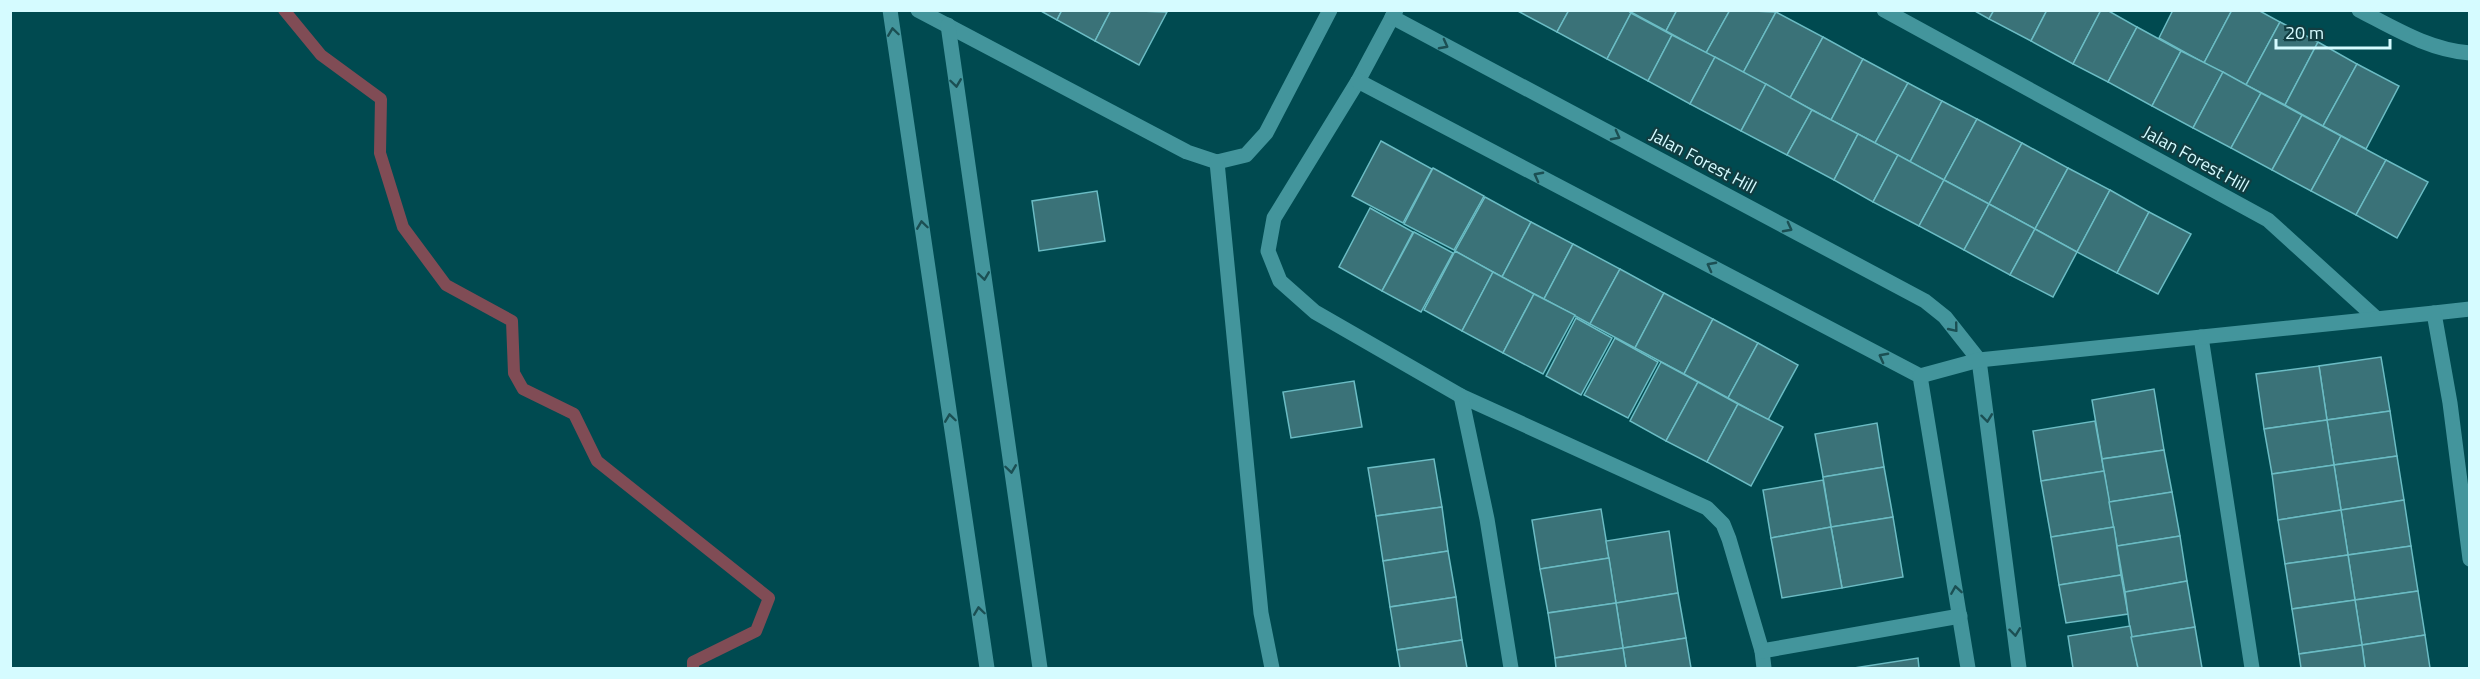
<svg xmlns="http://www.w3.org/2000/svg" width="2480" height="679" font-family="'Titillium Web',sans-serif">
	<style>
		.lines { fill: none; stroke-linecap: round; stroke-linejoin: round }
		.stream { stroke: #804c55; stroke-width: 12 }
		.building { fill: #3a7278; stroke: #6bbcc4; stroke-width: 1.5 }
		.minor { stroke: #43959c; stroke-width: 15 }
		.oneway { stroke: #1b4f53 }
		.labels { text-anchor: middle; stroke-width: 4.5; stroke-linejoin: round; paint-order: stroke }
		.street-label { font-size: 18px; fill: #d5fbff; stroke: #113d41 }
	</style>
	<rect width="100%" height="100%" fill="#004a50"/>
	<g class="lines">
		<path class="stream" d="M284 10 321 55 381 99 380 153 403 227 446 285 512 321 514 373 523 389 574 414 597 461 769 598 756 631 693 662V668"/>
	</g>
	<g class="building">
		<path d="M1039 10H1062L1057 20Z"/>
		<path d="M1062 10H1111L1095 41 1057 20Z"/>
		<path d="M1111 10 1167 12 1139 65 1095 41Z"/>
		<path d="M1516 10H1569L1557 32Z"/>
		<path d="M1569 10H1627L1631 13 1607 59 1557 32Z"/>
		<path d="M1627 10H1677L1666 31Z"/>
		<path d="M1677 10H1730L1706 53 1666 31Z"/>
		<path d="M1730 10 1776 12 1743 73 1706 53Z"/>
		<path d="M1973 10H1994L1989 19Z"/>
		<path d="M1994 10H2047L2031 41 1989 19Z"/>
		<path d="M2047 10H2101L2073 64 2031 41Z"/>
		<path d="M2101 10H2107L2137 27 2108 82 2073 64Z"/>
		<path d="M2173 10H2232L2204 63 2159 38Z"/>
		<path d="M2232 10H2258L2280 22 2246 85 2204 63Z"/>
		<path d="M1776 12 1823 37 1790 98 1743 73Z"/>
		<path d="M1631 13 1672 35 1648 81 1607 59Z"/>
		<path d="M2280 22 2318 42 2285 105 2246 85Z"/>
		<path d="M2137 27 2181 51 2152 106 2108 82Z"/>
		<path d="M1672 35 1715 57 1690 104 1648 81Z"/>
		<path d="M1823 37 1863 59 1831 120 1790 98Z"/>
		<path d="M2318 42 2357 64 2323 126 2285 105Z"/>
		<path d="M2181 51 2223 72 2193 128 2152 106Z"/>
		<path d="M1715 57 1766 84 1741 131 1690 104Z"/>
		<path d="M1863 59 1908 83 1875 143 1831 120Z"/>
		<path d="M2357 64 2399 86 2366 149 2323 126Z"/>
		<path d="M2223 72 2261 93 2231 148 2193 128Z"/>
		<path d="M1908 83 1942 101 1910 162 1875 143Z"/>
		<path d="M1766 84 1812 110 1787 155 1741 131Z"/>
		<path d="M2261 93 2302 115 2272 170 2231 148Z"/>
		<path d="M1942 101 1977 119 1944 180 1910 162Z"/>
		<path d="M1812 110 1858 134 1834 180 1787 155Z"/>
		<path d="M2302 115 2341 136 2311 191 2272 170Z"/>
		<path d="M1977 119 2022 143 1989 204 1944 180Z"/>
		<path d="M1858 134 1898 155 1873 202 1834 180Z"/>
		<path d="M2341 136 2386 160 2356 215 2311 191Z"/>
		<path d="M1381 141 1432 169 1403 223 1352 196Z"/>
		<path d="M2022 143 2068 168 2035 229 1989 204Z"/>
		<path d="M1898 155 1944 180 1919 226 1873 202Z"/>
		<path d="M2386 160 2428 182 2397 238 2356 215Z"/>
		<path d="M1433 168 1484 196 1454 250 1404 224Z"/>
		<path d="M2068 168 2110 190 2077 252 2035 229Z"/>
		<path d="M1944 180 1989 204 1964 250 1919 226Z"/>
		<path d="M2110 190 2149 212 2117 273 2077 252Z"/>
		<path d="M1097 191 1105 241 1039 251 1032 201Z"/>
		<path d="M1485 197 1531 222 1502 277 1455 251Z"/>
		<path d="M1989 204 2035 229 2010 275 1964 250Z"/>
		<path d="M1370 208 1413 232 1382 291 1339 267Z"/>
		<path d="M2149 212 2191 234 2158 294 2117 273Z"/>
		<path d="M1531 222 1573 244 1544 299 1502 277Z"/>
		<path d="M2035 229 2077 252 2053 297 2010 275Z"/>
		<path d="M1414 232 1453 253 1421 312 1382 291Z"/>
		<path d="M1573 244 1620 269 1590 324 1544 299Z"/>
		<path d="M1455 251 1493 272 1462 331 1424 310Z"/>
		<path d="M1620 269 1664 293 1635 348 1590 324Z"/>
		<path d="M1493 272 1534 294 1503 353 1462 331Z"/>
		<path d="M1664 293 1713 319 1684 374 1635 348Z"/>
		<path d="M1534 294 1575 315 1543 374 1503 353Z"/>
		<path d="M1576 318 1612 338 1581 395 1546 376Z"/>
		<path d="M1713 319 1758 343 1728 398 1684 374Z"/>
		<path d="M1615 338 1658 362 1628 418 1584 395Z"/>
		<path d="M1758 343 1798 365 1768 420 1728 398Z"/>
		<path d="M2381 357 2390 411 2327 420 2319 366Z"/>
		<path d="M1661 362 1698 382 1666 441 1630 421Z"/>
		<path d="M2319 366 2327 420 2264 429 2256 374Z"/>
		<path d="M1354 381 1362 427 1291 438 1283 392Z"/>
		<path d="M1698 382 1738 404 1707 462 1666 441Z"/>
		<path d="M2154 389 2164 450 2102 459 2092 400Z"/>
		<path d="M1738 404 1783 427 1751 486 1707 462Z"/>
		<path d="M2390 411 2397 456 2334 465 2327 420Z"/>
		<path d="M2327 420 2334 465 2272 474 2264 429Z"/>
		<path d="M2095 421 2104 471 2041 481 2033 431Z"/>
		<path d="M1877 423 1884 467 1823 477 1815 434Z"/>
		<path d="M2164 450 2172 492 2109 502 2102 459Z"/>
		<path d="M2397 456 2404 500 2341 510 2334 465Z"/>
		<path d="M1434 459 1442 507 1376 516 1368 468Z"/>
		<path d="M2334 465 2341 510 2278 520 2272 474Z"/>
		<path d="M1884 467 1893 517 1831 527 1823 477Z"/>
		<path d="M2104 471 2114 527 2051 537 2041 481Z"/>
		<path d="M1823 480 1831 527 1771 538 1763 490Z"/>
		<path d="M2172 492 2180 536 2117 546 2109 502Z"/>
		<path d="M2404 500 2411 546 2348 555 2341 510Z"/>
		<path d="M1442 507 1448 551 1383 561 1376 516Z"/>
		<path d="M1601 509 1609 558 1540 569 1532 520Z"/>
		<path d="M2341 510 2348 555 2285 564 2278 520Z"/>
		<path d="M1893 517 1903 577 1842 588 1831 527Z"/>
		<path d="M1831 527 1842 588 1782 598 1771 538Z"/>
		<path d="M2114 527 2121 575 2059 585 2051 537Z"/>
		<path d="M1669 531 1678 593 1616 603 1606 541Z"/>
		<path d="M2180 536 2187 581 2125 592 2117 546Z"/>
		<path d="M2411 546 2418 591 2355 600 2348 555Z"/>
		<path d="M1448 551 1456 597 1390 607 1383 561Z"/>
		<path d="M2348 555 2355 600 2292 609 2285 564Z"/>
		<path d="M1609 558 1616 603 1548 613 1540 569Z"/>
		<path d="M2121 575 2128 614 2066 623 2059 585Z"/>
		<path d="M2187 581 2195 627 2131 637 2125 592Z"/>
		<path d="M2418 591 2425 635 2362 645 2355 600Z"/>
		<path d="M1678 593 1686 638 1623 648 1616 603Z"/>
		<path d="M1456 597 1462 640 1397 650 1390 607Z"/>
		<path d="M2355 600 2362 645 2299 654 2292 609Z"/>
		<path d="M1616 603 1623 648 1555 658 1548 613Z"/>
		<path d="M2130 626 2138 668H2073L2068 636Z"/>
		<path d="M2195 627 2202 668H2138L2131 637Z"/>
		<path d="M2425 635 2430 668H2365L2362 645Z"/>
		<path d="M1686 638 1691 668H1626L1623 648Z"/>
		<path d="M1462 640 1467 668H1400L1397 650Z"/>
		<path d="M2362 645 2365 668H2301L2299 654Z"/>
		<path d="M1623 648 1626 668H1556L1555 658Z"/>
		<path d="M1918 658 1919 668H1854Z"/>
	</g>
	<g class="lines">
		<g class="minor">
			<path d="M890 10 987 668"/>
			<path d="M918 10 1187 152 1217 162 1246 155 1266 133 1330 10"/>
			<path d="M1396 10 1358 81 1274 218 1268 251 1280 281 1315 312 1461 396 1707 508 1723 524 1729 539 1762 651 1764 668"/>
			<path d="M1884 10 2268 220 2376 318"/>
			<path d="M2359 10C2394 28 2429 50 2470 53"/>
			<path d="M1392 17 1925 301 1945 317 1979 360 2019 668"/>
			<path d="M948 25 1040 668"/>
			<path d="M1358 81 1920 376 1968 668"/>
			<path d="M1217 162 1261 613 1272 668"/>
			<path d="M2434 313 2470 309"/>
			<path d="M2201 337 2252 668"/>
			<path d="M1920 376 1979 360 2434 313 2450 403 2470 559"/>
			<path d="M1461 396 1487 519 1511 668"/>
			<path d="M1762 651 1960 616"/>
		</g>
	</g>
	<defs><path id="oneway-chevron" d="M-2-3.5L2.5 0L-2 3.5" fill="none" stroke-width="1.6" stroke-linecap="round" stroke-linejoin="round" transform="scale(1.5)"/></defs>
	<g class="oneway">
		<use href="#oneway-chevron" transform="translate(893 32) rotate(-98)"/>
		<use href="#oneway-chevron" transform="translate(1444 45) rotate(28)"/>
		<use href="#oneway-chevron" transform="translate(956 83) rotate(82)"/>
		<use href="#oneway-chevron" transform="translate(1616 136) rotate(28)"/>
		<use href="#oneway-chevron" transform="translate(1538 176) rotate(-152)"/>
		<use href="#oneway-chevron" transform="translate(922 225) rotate(-98)"/>
		<use href="#oneway-chevron" transform="translate(1788 228) rotate(28)"/>
		<use href="#oneway-chevron" transform="translate(1711 266) rotate(-152)"/>
		<use href="#oneway-chevron" transform="translate(984 276) rotate(82)"/>
		<use href="#oneway-chevron" transform="translate(1954 328) rotate(51)"/>
		<use href="#oneway-chevron" transform="translate(1883 357) rotate(-152)"/>
		<use href="#oneway-chevron" transform="translate(950 418) rotate(-98)"/>
		<use href="#oneway-chevron" transform="translate(1987 418) rotate(83)"/>
		<use href="#oneway-chevron" transform="translate(1011 469) rotate(82)"/>
		<use href="#oneway-chevron" transform="translate(1956 590) rotate(-99)"/>
		<use href="#oneway-chevron" transform="translate(979 611) rotate(-98)"/>
		<use href="#oneway-chevron" transform="translate(2015 632) rotate(83)"/>
	</g>
	<g class="labels">
		<g class="street-label">
			<text transform="translate(2196 159) rotate(29)" y="6">Jalan Forest Hill</text>
			<text transform="translate(1703 161) rotate(28)" y="6">Jalan Forest Hill</text>
		</g>
	</g>
	<rect width="2480" height="679" fill="none" stroke="#d5fbff" stroke-width="24"/>
	<path d="M2276 39v9h114v-9" fill="none" stroke="#d5fbff" stroke-width="3"/>
	<text x="2285" y="39" font-size="18" fill="#d5fbff" stroke="#113d41" stroke-width="4.5" paint-order="stroke">20 m</text>
</svg>
